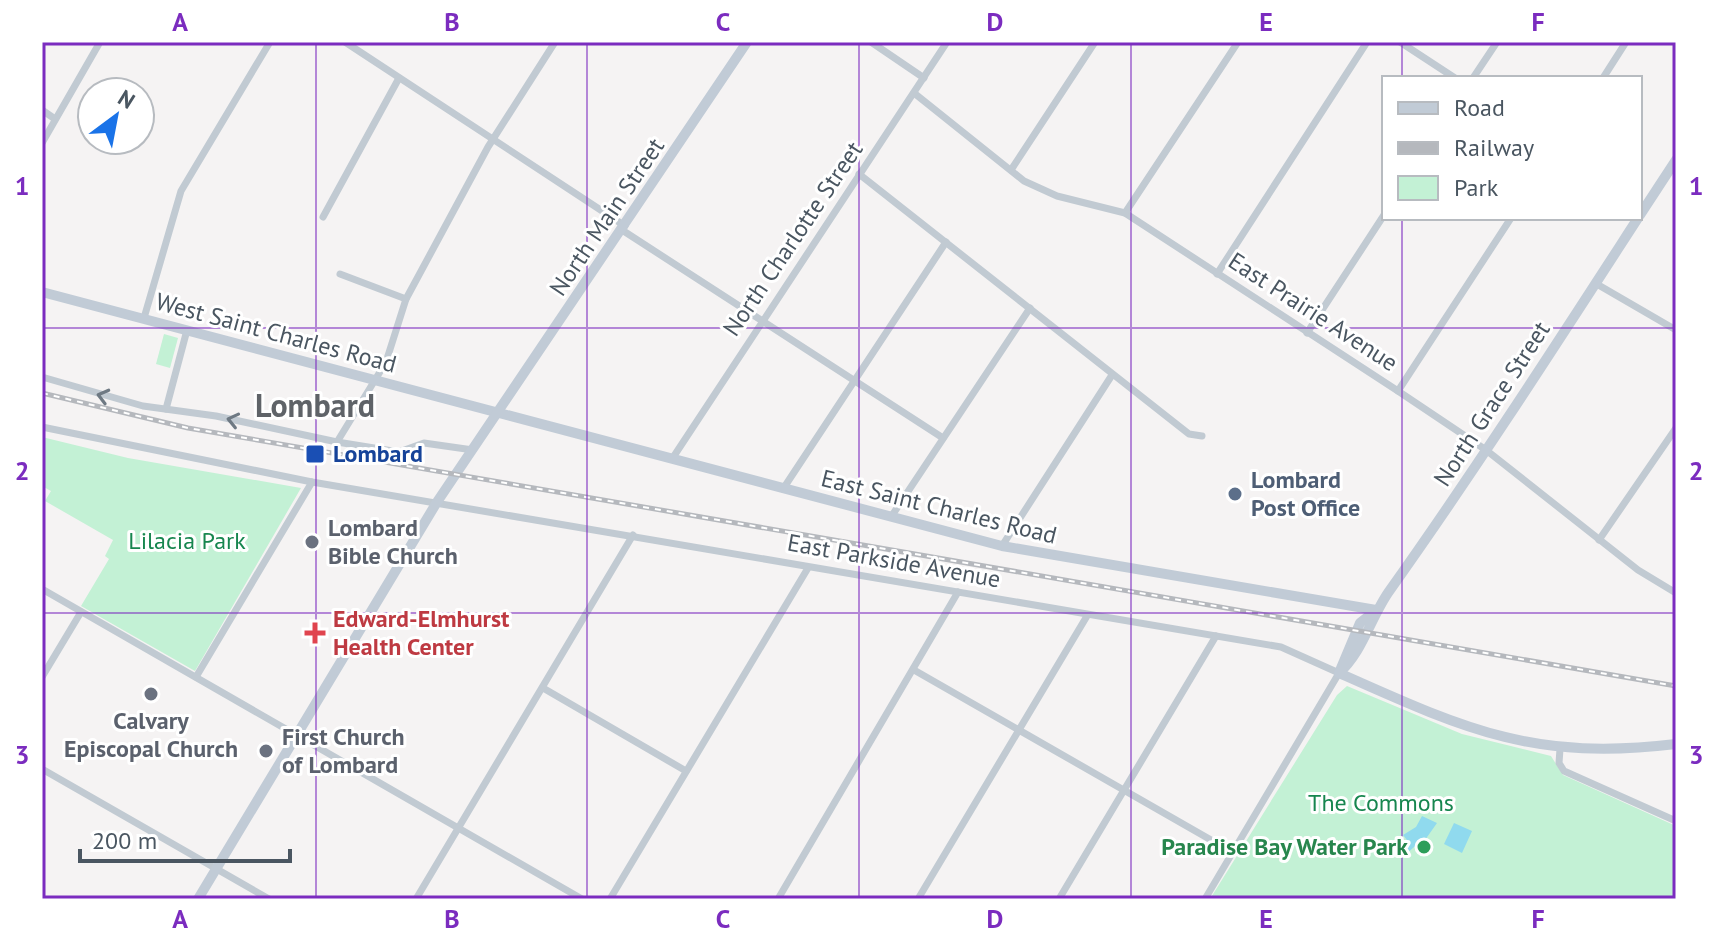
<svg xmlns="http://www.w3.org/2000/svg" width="1718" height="941" font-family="'PT Sans',sans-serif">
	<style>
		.green { fill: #c3f1d5 }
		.water { fill: #90daee }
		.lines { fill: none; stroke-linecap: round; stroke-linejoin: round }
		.street { stroke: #c1cad2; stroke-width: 7 }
		.secondary { stroke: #c1cbd6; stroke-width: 10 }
		.rail-casing { stroke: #b5b8bd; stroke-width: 5 }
		.rail { stroke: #fff; stroke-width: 2; stroke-dasharray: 6; stroke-linecap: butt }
		.oneway { stroke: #6e7983 }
		.grid { fill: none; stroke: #7b2cbf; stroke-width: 2; stroke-opacity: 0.55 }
		.transit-dot { fill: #1a4fb4; stroke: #fff; stroke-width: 3 }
		.service-dot { fill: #5c6f8a; stroke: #fff; stroke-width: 3 }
		.worship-dot { fill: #6b7280; stroke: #fff; stroke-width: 3 }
		.health-dot { fill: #e0444e; stroke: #fff; stroke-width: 3 }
		.leisure-dot { fill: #2e9e5b; stroke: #fff; stroke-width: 3 }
		.labels { text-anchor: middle; stroke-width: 6; stroke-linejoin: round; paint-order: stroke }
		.street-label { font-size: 24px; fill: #4a5661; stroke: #fff }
		.transit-label { font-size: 24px; font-weight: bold; fill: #164399; stroke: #fff; text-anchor: start }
		.service-label { font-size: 24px; font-weight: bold; fill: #4e5e75; stroke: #fff; text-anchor: start }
		.worship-label { font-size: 24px; font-weight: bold; fill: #5b616d; stroke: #fff; text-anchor: start }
		.park-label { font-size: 24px; fill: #17864f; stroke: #fff }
		.health-label { font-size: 24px; font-weight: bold; fill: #be3a42; stroke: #fff; text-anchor: start }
		.leisure-label { font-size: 24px; font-weight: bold; fill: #27864d; stroke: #fff; text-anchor: end }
		.district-label { font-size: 32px; font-weight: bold; fill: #5f6368; stroke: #fff }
		.neatline { fill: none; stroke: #7b2cbf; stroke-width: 3 }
		.grid-label { font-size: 26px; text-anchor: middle; font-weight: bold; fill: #7b2cbf }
	</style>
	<rect width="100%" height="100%" fill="#f5f3f3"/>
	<g class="green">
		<path d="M164 334 178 338 170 368 156 364Z"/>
		<path d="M42 437 128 458 301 488 195 671 81 606 109 559 105 556 113 540 45 501 51 491 42 486Z"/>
		<path d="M1347 686 1462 734 1551 756 1563 775 1676 826V899H1210L1337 695Z"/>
	</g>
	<g class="water">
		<path d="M1422 816 1437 823 1425 840 1429 846 1414 847 1404 856 1399 851 1407 840 1403 835 1416 827Z"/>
		<path d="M1454 823 1472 831 1462 853 1444 844Z"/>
	</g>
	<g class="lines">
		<g class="street">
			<path d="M345 42 625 226"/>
			<path d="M871 42 924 78"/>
			<path d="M1400 42 1455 78"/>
			<path d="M1473 78 1497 42"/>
			<path d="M1603 78 1626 42"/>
			<path d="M914 93 1024 181 1057 196 1125 213 1398 391 1486 450 1638 570 1676 593"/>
			<path d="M42 110 55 119"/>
			<path d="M42 143 100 42"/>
			<path d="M1011 170 1095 42"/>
			<path d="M859 174 1189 434 1202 436"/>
			<path d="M1125 213 1238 42"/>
			<path d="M323 217 399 78"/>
			<path d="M622 230 943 438"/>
			<path d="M340 274 406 299"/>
			<path d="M1217 274 1367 42"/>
			<path d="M1595 283 1676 330"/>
			<path d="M144 318 181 191 270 42"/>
			<path d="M1307 333 1384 215"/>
			<path d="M42 377 143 406 216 416 337 442 399 452 424 443 473 450"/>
			<path d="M1398 391 1511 218"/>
			<path d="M166 409 187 330"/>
			<path d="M42 427 312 482 1281 647 1339 673 1205 899"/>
			<path d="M337 442 386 362 406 299 488 147 555 42"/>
			<path d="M672 459 947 42"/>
			<path d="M783 489 946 242"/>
			<path d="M891 517 1030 308"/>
			<path d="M1599 540 1676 428"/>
			<path d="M1002 546 1112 375"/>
			<path d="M42 589 582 899"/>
			<path d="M914 670 1232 852"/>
			<path d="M42 677 81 612"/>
			<path d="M196 677 312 482"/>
			<path d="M543 688 686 771"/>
			<path d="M1560 749 1559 763 1564 771 1676 821"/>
			<path d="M42 769 269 899"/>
			<path d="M416 899 633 535"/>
			<path d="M610 899 808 568"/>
			<path d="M778 899 958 592"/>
			<path d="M918 899 1087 616"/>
			<path d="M1059 899 1216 636"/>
		</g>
		<g class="secondary">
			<path d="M1640 215 1676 160"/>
			<path d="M42 292 1002 546 1376 610"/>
			<path d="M1339 673C1363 652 1371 616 1390 590 1476 469 1557 343 1638 218"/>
			<path d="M1339 673C1467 730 1533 761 1676 744"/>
			<path d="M1339 673 1360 623 1374 612"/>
			<path d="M198 899 437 502 747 42"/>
		</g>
		<g class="rail-casing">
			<path id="rail" d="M42 393 188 428 1676 686"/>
		</g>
		<use href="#rail" class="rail"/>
	</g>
	<defs><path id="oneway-chevron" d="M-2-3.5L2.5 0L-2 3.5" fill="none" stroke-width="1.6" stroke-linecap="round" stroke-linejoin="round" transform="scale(2)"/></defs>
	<g class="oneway">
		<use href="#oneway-chevron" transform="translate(103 396) rotate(-165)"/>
		<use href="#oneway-chevron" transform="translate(233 420) rotate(-167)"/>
	</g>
	<path class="grid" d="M316 42V899M587 42V899M859 42V899M1131 42V899M1402 42V78M1402 218V899M42 328H1676M42 613H1676"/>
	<rect class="transit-dot" x="305" y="444" width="20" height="20" rx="4"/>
	<circle class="service-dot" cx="1235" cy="494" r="8"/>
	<g class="worship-dot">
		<circle cx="312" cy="542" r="8"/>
		<circle cx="151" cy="694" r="8"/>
		<circle cx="266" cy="751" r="8"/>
	</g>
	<path class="health-dot" d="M311 621h8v8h8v8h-8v8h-8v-8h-8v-8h8z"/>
	<circle class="leisure-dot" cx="1424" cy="847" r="8"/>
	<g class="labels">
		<g class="street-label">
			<text transform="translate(607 217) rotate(-56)" y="8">North Main Street</text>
			<text transform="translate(793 239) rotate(-56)" y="8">North Charlotte Street</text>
			<text transform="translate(1313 312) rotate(33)" y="8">East Prairie Avenue</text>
			<text transform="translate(276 333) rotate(15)" y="8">West Saint Charles Road</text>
			<text transform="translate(1492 404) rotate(-57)" y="8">North Grace Street</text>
			<text transform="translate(939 507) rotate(14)" y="8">East Saint Charles Road</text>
			<text transform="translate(894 561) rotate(10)" y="8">East Parkside Avenue</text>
		</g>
		<g class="transit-label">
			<text x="333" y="462">Lombard</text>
		</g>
		<g class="service-label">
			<text x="1251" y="488">Lombard<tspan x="1251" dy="28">Post Office</tspan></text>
		</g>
		<g class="worship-label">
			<text x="328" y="536">Lombard<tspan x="328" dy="28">Bible Church</tspan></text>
			<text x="151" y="729" text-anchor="middle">Calvary<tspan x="151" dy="28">Episcopal Church</tspan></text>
			<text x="282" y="745">First Church<tspan x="282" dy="28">of Lombard</tspan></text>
		</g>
		<g class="park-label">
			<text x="187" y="549">Lilacia Park</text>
			<text x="1381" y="811">The Commons</text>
		</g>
		<g class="health-label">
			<text x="333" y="627">Edward-Elmhurst<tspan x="333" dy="28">Health Center</tspan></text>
		</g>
		<g class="leisure-label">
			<text x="1408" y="855">Paradise Bay Water Park</text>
		</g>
		<g class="district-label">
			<text x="315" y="417">Lombard</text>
		</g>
	</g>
	<rect width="1718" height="941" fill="none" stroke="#ffffff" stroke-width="88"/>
	<rect x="1382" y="76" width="260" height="144" fill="#ffffff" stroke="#b7bbc0" stroke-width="2"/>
	<rect x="1398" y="102" width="40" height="12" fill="#c1cbd6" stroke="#b7bbc0" stroke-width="2"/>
	<text x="1454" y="116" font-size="24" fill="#4a5661">Road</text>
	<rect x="1398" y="142" width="40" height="12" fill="#b5b8bd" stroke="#b7bbc0" stroke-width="2"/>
	<text x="1454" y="156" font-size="24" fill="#4a5661">Railway</text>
	<rect x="1398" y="176" width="40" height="24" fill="#c3f1d5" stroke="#b7bbc0" stroke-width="2"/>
	<text x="1454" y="196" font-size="24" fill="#4a5661">Park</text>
	<g transform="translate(116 116) rotate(32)"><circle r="38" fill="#ffffff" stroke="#b7bbc0" stroke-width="2"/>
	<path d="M0-6L14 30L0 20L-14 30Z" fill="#1a73e8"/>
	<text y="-12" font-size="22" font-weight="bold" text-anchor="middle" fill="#4a5661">N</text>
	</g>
	<path d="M80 849v12h210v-12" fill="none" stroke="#4a5661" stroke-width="4"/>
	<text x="92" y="849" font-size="24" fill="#4a5661" stroke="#ffffff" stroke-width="6" paint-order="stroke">200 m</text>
	<rect x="44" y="44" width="1630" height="853" class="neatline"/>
	<g class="grid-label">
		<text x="180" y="31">A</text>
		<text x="452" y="31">B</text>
		<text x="723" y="31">C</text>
		<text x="995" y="31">D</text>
		<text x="1266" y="31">E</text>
		<text x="1538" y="31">F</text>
		<text x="22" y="195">1</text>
		<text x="1696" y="195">1</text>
		<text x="22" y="480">2</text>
		<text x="1696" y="480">2</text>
		<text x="22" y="764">3</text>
		<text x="1696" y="764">3</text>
		<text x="180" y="928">A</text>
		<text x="452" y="928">B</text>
		<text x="723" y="928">C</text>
		<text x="995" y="928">D</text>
		<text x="1266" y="928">E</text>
		<text x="1538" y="928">F</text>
	</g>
</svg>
